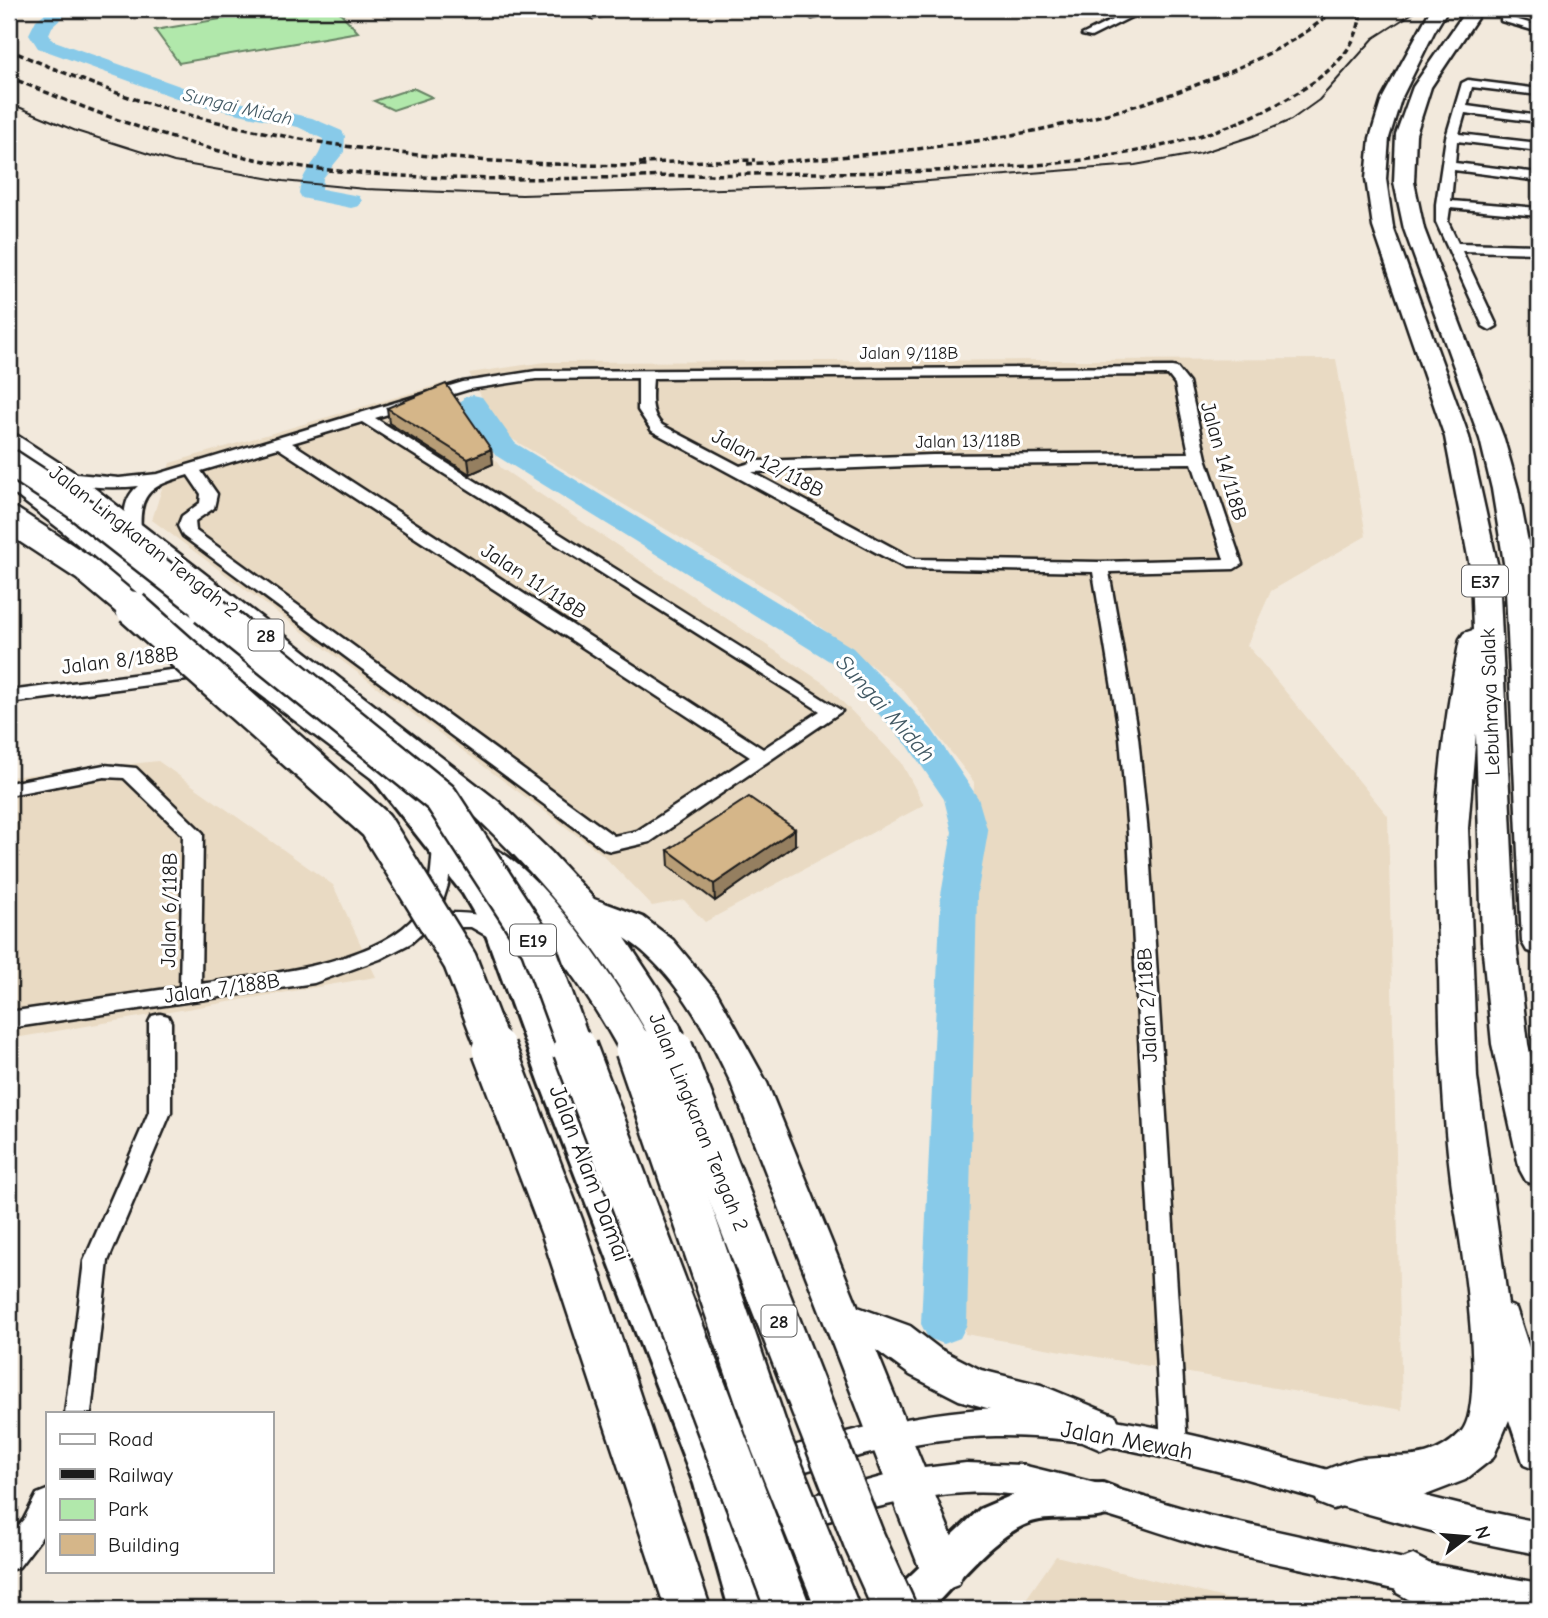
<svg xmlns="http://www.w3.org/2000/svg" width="1548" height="1618" font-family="'Comic Neue',sans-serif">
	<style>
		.built { fill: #e9dac3 }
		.green { fill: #b1e8ab; stroke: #668264; stroke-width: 2 }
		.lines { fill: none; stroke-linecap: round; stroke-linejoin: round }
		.river { fill: #88cae9; fill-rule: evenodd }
		.minor-casing { stroke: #1c1c1c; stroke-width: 5 }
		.tertiary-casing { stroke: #1c1c1c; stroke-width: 5 }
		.secondary-casing { stroke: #1c1c1c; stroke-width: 6 }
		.trunk-casing { stroke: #1c1c1c; stroke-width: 5 }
		.minor { fill: #fff; fill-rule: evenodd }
		.tertiary { fill: #fff; fill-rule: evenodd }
		.secondary { fill: #fff; fill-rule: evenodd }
		.trunk { fill: #fff; fill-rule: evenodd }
		.tram { stroke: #1c1c1c; stroke-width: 2 }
		.rail { stroke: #1c1c1c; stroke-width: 3.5; stroke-dasharray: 6 3.5; stroke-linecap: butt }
		.trunk-bridge-far1-casing { stroke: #1c1c1c; stroke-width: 37; stroke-linecap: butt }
		.trunk-bridge-casing { stroke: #1c1c1c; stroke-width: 46; stroke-linecap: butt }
		.motorway-bridge-far2-casing { stroke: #1c1c1c; stroke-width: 31; stroke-linecap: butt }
		.motorway-bridge-far1-casing { stroke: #1c1c1c; stroke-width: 38; stroke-linecap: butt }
		.motorway-bridge-casing { stroke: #1c1c1c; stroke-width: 48; stroke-linecap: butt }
		.trunk-bridge-far1 { stroke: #fff; stroke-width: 32 }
		.trunk-bridge { stroke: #fff; stroke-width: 41 }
		.motorway-bridge-far2 { stroke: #fff; stroke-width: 26 }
		.motorway-bridge-far1 { stroke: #fff; stroke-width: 33 }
		.motorway-bridge { stroke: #fff; stroke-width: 43 }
		.wall { fill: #b79d76; stroke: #1c1c1c; stroke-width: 2 }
		.shaded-wall { fill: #957f60; stroke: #1c1c1c; stroke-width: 2 }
		.building { fill: #d5b689; stroke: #1c1c1c; stroke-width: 2 }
		.labels { text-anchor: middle; stroke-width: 6; stroke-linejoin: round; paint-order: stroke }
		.far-street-label { font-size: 18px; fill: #1c1c1c; stroke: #fff }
		.far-water-label { font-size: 19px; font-style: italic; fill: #425964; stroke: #fff }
		.shield { fill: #fff; stroke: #606060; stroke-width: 2 }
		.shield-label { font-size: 19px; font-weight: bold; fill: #1c1c1c }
		.street-label { font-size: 21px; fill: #1c1c1c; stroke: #fff }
		.water-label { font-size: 23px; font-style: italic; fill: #425964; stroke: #fff }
		.near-street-label { font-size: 24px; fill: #1c1c1c; stroke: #fff }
	</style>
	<rect width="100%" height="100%" fill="#f2e9dc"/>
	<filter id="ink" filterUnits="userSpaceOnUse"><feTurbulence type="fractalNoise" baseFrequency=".0143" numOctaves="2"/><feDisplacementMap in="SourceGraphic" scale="14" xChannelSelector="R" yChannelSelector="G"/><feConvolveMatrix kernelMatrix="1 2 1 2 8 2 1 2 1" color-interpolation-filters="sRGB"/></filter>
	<g filter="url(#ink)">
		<g class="built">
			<path d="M1336 359 1366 536 1271 591 1247 645 1388 816 1402 1410 965 1334 974 782 902 689 778 595 500 432 469 373 545 362Z"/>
			<path d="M441 384 501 468 825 684 901 762 924 805 705 922 684 900 652 906 602 854 152 520 170 463Z"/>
			<path d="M158 761 333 885 376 977 9 1039V777Z"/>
			<path d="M1056 1556 1268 1609H1032L1026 1599Z"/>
		</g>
		<g class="green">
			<path d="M280 9H337L358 32 179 63 155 30Z"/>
			<path d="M413 88 432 97 393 110 374 101Z"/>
		</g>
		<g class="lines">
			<g class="river">
				<path d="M51 9H72L52 27 49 34 52 40 202 94 312 118 342 131 345 136 344 152 323 178 322 189 359 196 362 201 359 206 351 208 302 198 299 193C303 165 321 163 323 139L298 127 190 103 38 48 29 34 36 20Z"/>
				<path d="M473 395 482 397 515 443 853 648 932 730 978 798 988 832 977 895 967 1324 960 1338 944 1344 928 1338 921 1324 941 895 952 832 944 799 908 746 831 662 495 455 460 403 464 397Z"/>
			</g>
			<g class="minor-casing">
				<g id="minor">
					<path d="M608 9H627L593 18 588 15Z"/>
					<path d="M806 9H816L821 16 812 18Z"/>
					<path d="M1134 9H1147L1091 37 1082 35Z"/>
					<path d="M1505 16 1539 26V32L1501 21V17Z"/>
					<path d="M1468 80 1539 89V95L1472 87 1467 106 1539 116V122L1465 113 1459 134 1539 143V151L1457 141 1455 163 1539 173V181L1454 170 1451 201 1539 208V216L1450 208 1448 222 1458 243 1539 245V253L1462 251 1497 326 1490 330 1483 326 1436 222V204L1446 137 1462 83Z"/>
					<path d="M1172 367 1177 368 1189 383 1206 458 1242 564 1234 569 1109 572 1138 737 1148 834 1187 1445 1183 1454 1174 1457 1165 1454 1161 1445 1128 834 1120 737 1093 572 905 568 652 431 638 410V378L536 379 470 389 375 418 842 711 650 842 611 851 604 849 183 536 178 526 182 516 200 503 201 494 188 475C152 486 138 491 141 532L133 537 125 532C124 513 123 499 138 486 121 488 70 489 58 478L66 473 119 478 158 474 463 382 536 371ZM1168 375 1175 384 1189 453 933 455 758 461 740 466 662 425C649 412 652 395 653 378ZM362 422 820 711 763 749 292 443ZM278 448 750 757 637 831 614 836 196 531 195 521 214 508 217 494 201 471ZM1192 463 1224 559 1100 562 914 559 752 472 933 465Z"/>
					<path d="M235 657 241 658 244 662 241 666 195 679 9 703V691L194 667Z"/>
					<path d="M104 765 136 768 203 833 201 984C261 975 377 965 417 914 431 897 431 868 433 847L436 842H450L453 847 448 885 439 913C463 913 497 911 511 936L508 941 501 944 471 927H429L411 943 380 959 314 983 9 1028V1012L180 987 183 835 124 778 104 777 9 795V783Z"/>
					<path d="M160 1014 168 1016 171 1022V1112L108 1261 91 1413H65L84 1261 149 1112V1022L152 1016Z"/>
					<path d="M47 1490V1530L19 1567 9 1570V1537L24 1519 37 1494Z"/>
				</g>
			</g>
			<g class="tertiary-casing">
				<g id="tertiary">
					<path d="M996 1408C1182 1413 1358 1488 1539 1522V1554C1436 1537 1337 1504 1236 1476 1158 1455 1078 1435 996 1436 903 1437 816 1468 728 1495L717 1491 712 1480 717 1469 728 1465C817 1439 903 1413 996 1408Z"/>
					<path d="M966 1463 1022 1465 1103 1485 1209 1516 1413 1561 1539 1583V1609C1472 1609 1406 1592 1341 1577 1296 1567 1251 1559 1207 1547 1129 1525 1047 1488 965 1493 891 1497 819 1525 749 1545L738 1540 733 1529 738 1518 749 1513 907 1470Z"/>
				</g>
			</g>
			<g class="secondary-casing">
				<g id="secondary">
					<path d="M376 757 385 760 483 880 513 932 571 1086 730 1484 767 1609H729L694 1484 541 1086 485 932 463 894 367 772 363 766 367 760Z"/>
					<path d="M1103 1483 1116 1488 1121 1500 1116 1512C1092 1522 1066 1516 1040 1520 1001 1526 958 1582 931 1609H885L890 1595 980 1509 1036 1485Z"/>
				</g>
			</g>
			<g class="trunk-casing">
				<g id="trunk">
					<path d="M1431 9H1448L1434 32 1401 99 1389 138 1386 179 1393 227 1469 437 1499 572 1516 942 1528 1044 1539 1092V1186L1526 1181 1520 1170 1492 1044 1482 942 1476 733 1468 828 1477 1077 1508 1305 1516 1308 1539 1378V1471L1524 1465 1509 1420 1493 1458 1465 1480 1413 1500H1361L1333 1509 1318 1503 1311 1488 1318 1473C1331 1468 1348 1460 1363 1458 1402 1454 1429 1465 1461 1432 1487 1404 1462 1248 1455 1208 1443 1129 1440 1050 1439 970 1438 923 1434 875 1436 828 1439 765 1448 701 1460 639L1464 633 1473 630 1471 572 1445 437 1373 227 1366 179 1370 138 1382 99Z"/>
					<path d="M1467 9H1483L1431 87 1416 134 1414 182 1424 229 1504 439 1518 489 1533 569 1539 676V954L1527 951 1522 942 1505 569 1492 489 1480 439 1404 229 1394 182 1396 134 1413 87Z"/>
					<path d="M9 434 18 436 75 473 499 802 551 852 594 899 643 917 673 940 717 993 767 1083 858 1307 910 1326 940 1349 981 1370 1041 1385 1116 1416 1122 1430 1116 1444 1101 1450 1036 1422 959 1400 910 1375 876 1350 965 1569 958 1585 942 1591 926 1585 731 1083C706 1030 675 971 625 938L660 991 683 1032 678 1042 665 1046 652 1042C606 956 547 885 477 818L57 483 9 452Z"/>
					<path d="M9 470 18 473 75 515 245 656 401 770 405 777 401 784 390 787 379 784 225 668 57 527 9 490Z"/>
					<path d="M487 846C537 860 626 995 652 1043L647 1053 634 1057 621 1053C582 982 535 920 476 865L471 857 476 849Z"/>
					<path d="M1413 1555 1486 1593 1493 1609H1426L1397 1593 1390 1577 1397 1561Z"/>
				</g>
			</g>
			<use href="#minor" class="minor"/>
			<use href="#tertiary" class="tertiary"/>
			<use href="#secondary" class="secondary"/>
			<use href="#trunk" class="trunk"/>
			<path class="tram" d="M9 103 76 131 174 162 283 181 365 189 522 195 889 184 1135 165 1201 153 1253 136 1291 120 1319 100 1374 38 1419 9"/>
			<g class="rail">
				<path d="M9 50C60 71 111 93 164 108 322 153 485 165 649 166"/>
				<path d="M9 77C100 115 191 150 289 165 442 187 599 177 754 174 919 170 1158 182 1300 91 1331 71 1359 49 1361 9"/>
				<path d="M639 163 755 160"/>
				<path d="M747 164C905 153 1064 139 1211 79 1256 61 1299 41 1336 9"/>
			</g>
			<g class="trunk-bridge-far1-casing">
				<g id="trunk-bridge-far1">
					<path d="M665 1032 672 1051"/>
					<path d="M634 1043 637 1051"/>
				</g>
			</g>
			<g class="trunk-bridge-casing">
				<g id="trunk-bridge">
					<path d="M636 1049 772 1445 838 1609"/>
					<path d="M672 1049 864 1540 895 1609"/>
				</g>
			</g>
			<g class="motorway-bridge-far2-casing">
				<g id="motorway-bridge-far2">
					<path d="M9 462 75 505 209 610"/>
					<path d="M9 519 84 568 134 610"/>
				</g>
			</g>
			<g class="motorway-bridge-far1-casing">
				<g id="motorway-bridge-far1">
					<path d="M132 608 376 825 460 961 495 1051"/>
					<path d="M206 608 441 798 538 947 576 1051"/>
				</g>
			</g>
			<g class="motorway-bridge-casing">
				<g id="motorway-bridge">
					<path d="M494 1049 562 1227 688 1609"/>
					<path d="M575 1049 788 1609"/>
				</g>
			</g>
			<use href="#trunk-bridge-far1" class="trunk-bridge-far1"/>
			<use href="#trunk-bridge" class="trunk-bridge"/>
			<use href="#motorway-bridge-far2" class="motorway-bridge-far2"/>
			<use href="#motorway-bridge-far1" class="motorway-bridge-far1"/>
			<use href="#motorway-bridge" class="motorway-bridge"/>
		</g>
		<g class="wall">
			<path d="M387 408 491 449 493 464 470 474 389 423Z"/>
			<path d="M795 845 715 901 669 866 668 850Z"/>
		</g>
		<g class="shaded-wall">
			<path d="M491 449 493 464 470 474 468 459Z"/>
			<path d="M795 829V845L715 901 714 884Z"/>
		</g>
		<g class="building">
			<path d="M446 384 491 449 468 459 387 408Z"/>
			<path d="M749 797 795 829 714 884 668 850Z"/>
		</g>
	</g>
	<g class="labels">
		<g class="far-street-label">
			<text x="909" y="359">Jalan 9/118B</text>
			<text transform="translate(968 441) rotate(-1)" y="6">Jalan 13/118B</text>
		</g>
		<g class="far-water-label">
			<text transform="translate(238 106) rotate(13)" y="7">Sungai Midah</text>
		</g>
		<g class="shield">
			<rect x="1462" y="565.5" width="46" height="31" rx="5"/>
			<rect x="248.5" y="619.5" width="35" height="31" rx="5"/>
			<rect x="510" y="924.5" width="46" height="31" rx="5"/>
			<rect x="761.5" y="1305.5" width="35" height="31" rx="5"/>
		</g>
		<g class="shield-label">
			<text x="1485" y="588">E37</text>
			<text x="266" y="642">28</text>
			<text x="533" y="947">E19</text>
			<text x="779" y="1328">28</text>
		</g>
		<g class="street-label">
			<text transform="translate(1224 461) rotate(74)" y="7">Jalan 14/118B</text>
			<text transform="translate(768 463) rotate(28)" y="7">Jalan 12/118B</text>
			<text transform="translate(144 541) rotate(38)" y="7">Jalan Lingkaran Tengah 2</text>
			<text transform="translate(534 581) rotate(33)" y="7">Jalan 11/118B</text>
			<text transform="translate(120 660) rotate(-7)" y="7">Jalan 8/188B</text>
			<text transform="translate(1490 702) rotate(-92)" y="7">Lebuhraya Salak</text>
			<text transform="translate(169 910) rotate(-89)" y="7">Jalan 6/118B</text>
			<text transform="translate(222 988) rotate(-8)" y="7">Jalan 7/188B</text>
			<text transform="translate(1147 1005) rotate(-93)" y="7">Jalan 2/118B</text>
			<text transform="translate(699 1122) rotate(68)" y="7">Jalan Lingkaran Tengah 2</text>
		</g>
		<g class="water-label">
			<text transform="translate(886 708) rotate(48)" y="8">Sungai Midah</text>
		</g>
		<g class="near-street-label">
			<text transform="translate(590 1173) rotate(69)" y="8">Jalan Alam Damai</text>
			<text transform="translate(1127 1440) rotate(10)" y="8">Jalan Mewah</text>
		</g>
	</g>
	<rect width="1548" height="1618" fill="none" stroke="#fff" stroke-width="35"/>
	<rect x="18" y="18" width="1513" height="1583" fill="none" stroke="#1c1c1c" stroke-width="2.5" filter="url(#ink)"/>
	<rect x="46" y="1412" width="228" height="161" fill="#ffffff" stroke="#a4a4a4" stroke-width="2"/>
	<rect x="60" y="1434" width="35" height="10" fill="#ffffff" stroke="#a4a4a4" stroke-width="2"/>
	<text x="108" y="1446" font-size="21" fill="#1c1c1c">Road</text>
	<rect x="60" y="1469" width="35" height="10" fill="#1c1c1c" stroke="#a4a4a4" stroke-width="2"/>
	<text x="108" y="1482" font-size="21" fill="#1c1c1c">Railway</text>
	<rect x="60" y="1499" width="35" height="21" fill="#b1e8ab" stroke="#a4a4a4" stroke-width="2"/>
	<text x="108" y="1516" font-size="21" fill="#1c1c1c">Park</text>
	<rect x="60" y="1534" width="35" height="21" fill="#d5b689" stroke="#a4a4a4" stroke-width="2"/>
	<text x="108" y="1552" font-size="21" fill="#1c1c1c">Building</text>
	<g transform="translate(1467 1537) rotate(74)" stroke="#ffffff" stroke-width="5" paint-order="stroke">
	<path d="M0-5L12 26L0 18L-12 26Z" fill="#1c1c1c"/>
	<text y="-10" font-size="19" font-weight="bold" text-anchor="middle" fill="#1c1c1c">N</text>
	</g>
</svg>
